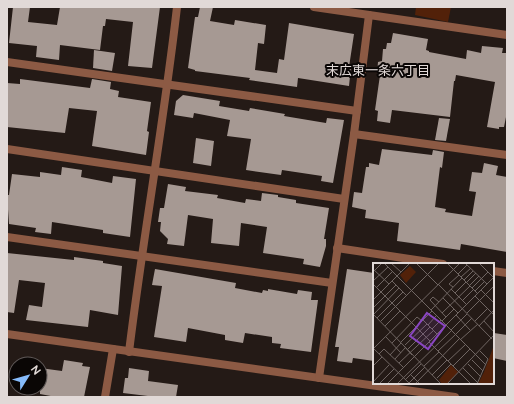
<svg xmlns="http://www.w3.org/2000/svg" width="514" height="404" font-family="Raleway,'Noto Sans JP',sans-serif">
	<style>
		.green { fill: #522109 }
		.building { fill: #a69993 }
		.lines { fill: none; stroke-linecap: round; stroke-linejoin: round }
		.minor { stroke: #8c5a44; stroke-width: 8 }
		.labels { text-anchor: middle; stroke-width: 4; stroke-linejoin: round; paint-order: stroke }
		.neighbourhood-label { font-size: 13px; fill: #e1d9d7; stroke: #0a0605 }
		.inset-road { fill: none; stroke: #706663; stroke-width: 1 }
		.view { fill: #8a46c3; fill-opacity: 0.15; stroke: #8a46c3; stroke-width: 2 }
		.inset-edge { fill: none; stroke: #e1d9d7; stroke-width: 2 }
	</style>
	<rect width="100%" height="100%" fill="#241a16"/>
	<path class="green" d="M416 7H451L448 22 415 15Z"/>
	<g class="building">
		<path d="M13 7H30L28 22 57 25 60 7H160L152 68 128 66 133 22 106 19 105 26H103L100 50 60 45 59 60 36 57 37 46 9 43Z"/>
		<path d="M200 7H213L210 21 234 25 235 20 266 25 264 44 258 43 255 70 277 73 279 59 284 60 289 23 354 34 349 67H351L349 86 298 78 297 87 249 80 250 78 195 71V70L188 68 195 17H198Z"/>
		<path d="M393 33 428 39 426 50 429 51V52L466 59 467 50 481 53 482 46 503 48 502 53H507V112L504 127H499V129L487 127 495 82 456 75 455 81H454L450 117 392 110 390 123 377 121 378 111 375 110 380 75 377 74 378 62 382 61 383 49H386L387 43H391Z"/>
		<path d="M94 50 115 53 112 71 93 68Z"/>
		<path d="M20 79 90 88 92 79 111 82 110 89 119 91 118 97 151 102 147 131 149 132 146 155 92 146 97 111 69 108 65 133 7 127V83L20 84Z"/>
		<path d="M183 95 220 101 219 106 249 111 250 108 285 114 284 116 326 123 327 118 344 120 333 183 321 181 322 176 282 170 281 175 246 170 251 139 227 136 230 120 194 113 193 118 174 115 176 101Z"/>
		<path d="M439 118 450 119 446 141 435 140Z"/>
		<path d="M196 138 214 141 211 166 193 163Z"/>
		<path d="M382 149 432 155 433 150 444 152 442 168 440 167 435 207 446 209 445 212 472 216 476 192 469 191 472 172 482 173 484 163 498 166 496 175 507 177V252L461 244 460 250 397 241 399 223 365 218 366 210 352 207 354 192 362 193 366 167H369V163L379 165Z"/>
		<path d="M62 167 82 170 81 177 112 183 113 176 136 179 130 237 103 233V230L52 222 51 234 35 232 36 228 9 224 7 195H9L12 174 40 177V172L61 175Z"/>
		<path d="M168 184 186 187 185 191 218 195 217 198 245 203 246 199 261 201 262 193 278 195V197L296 200V203L329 208 324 239H326V246L320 267 303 264 304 259 263 253 267 227 241 223 239 246 211 243 213 219 188 215 184 246 167 244 168 239 160 231 161 222H158L160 208H164Z"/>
		<path d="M7 253 74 260V257L103 261V263L122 266 118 315 90 310 88 327 26 320 29 305 42 307 45 283 19 280 14 313 7 312Z"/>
		<path d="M155 269 236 283 235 288 262 293 263 290 268 291V289L297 294 298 290 312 292 311 300H318L311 352 280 348 281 344 272 343V337L245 333 243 343 225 340V335L188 328 186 342 154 337 162 286 152 285Z"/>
		<path d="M347 269 374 273V361L353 358 352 363 337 361 339 347H335Z"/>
		<path d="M494 333 507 335V361L493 358Z"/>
		<path d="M64 360 83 363 82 366 90 367 84 397H56L40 394V368L62 371Z"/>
		<path d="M129 368 149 371 148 381 178 385 176 397H156L123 393 125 378H128Z"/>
	</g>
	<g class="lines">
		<g class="minor">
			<path d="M314 7 507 35"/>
			<path d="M7 62 357 111"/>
			<path d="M354 134 507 155"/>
			<path d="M7 149 344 199"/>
			<path d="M7 237 332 283"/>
			<path d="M337 248 443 264"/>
			<path d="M493 271 507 273"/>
			<path d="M7 334 455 397"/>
			<path d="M129 352C143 237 164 122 177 7"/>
			<path d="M319 378 354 134 369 15"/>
			<path d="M105 397 113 349"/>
		</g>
	</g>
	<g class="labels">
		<g class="neighbourhood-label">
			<text x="378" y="75">末広東一条六丁目</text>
		</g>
	</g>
	<g transform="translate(373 263)">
		<rect width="121" height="121" fill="#241a16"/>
		<path d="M37 3 43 9 33 20 27 12ZM121 82 120 121H105L111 109ZM78 102 85 109 74 121H69L66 117Z" fill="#522109"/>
		<path class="inset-road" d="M11 0 113 102M18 0 28 9M43 0 65 22M74 0 104 30M92 0 114 21M106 0 121 15M0 6 16 21M0 9 9 0M85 11 94 2M88 14 98 5M91 17 100 8M0 18 15 4M19 18 33 32M94 19 103 10M0 21 57 78M65 21 119 76M97 22 106 13M80 24 76 21 86 12M3 25 19 9M99 25 115 9M78 26 94 42M108 27 121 40M102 28 111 19M82 30 93 19M102 33 121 52M70 35 85 50M0 37 37 0M90 37 100 27M66 39 60 34 57 37 73 54M0 45 23 22M58 47 89 15M69 50 97 23M94 50 121 23M0 51 67 120M1 51 26 25M83 52 97 67M4 55 30 29M50 57 64 71M8 58 66 0M69 58 81 46M102 58 114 46M111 58 121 69M55 62 63 53M12 63 27 48M106 63 121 47M59 66 68 57M78 67 94 51M82 72 99 55M13 74 28 90M87 77 105 61M28 79 59 48M56 79 98 121M19 80 44 54 49 58M32 82 54 61M31 83 39 92M0 85 37 121M0 86 87 0M35 86 57 64M65 88 82 72M6 91 11 86 30 104M17 92 28 80M22 96 32 85M99 97 110 108M75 98 92 82M26 100 61 67M95 101 108 114M0 103 9 94M51 103 66 89M80 103 97 86M90 105 105 120M38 112 47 121M59 112 74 97M64 115 78 101M32 117 48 101M0 119 16 102M36 120 52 104M6 121 21 106M14 121 121 14M24 121 78 68M42 121 86 76M74 121 121 72M104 121 115 96 107 88"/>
		<path class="view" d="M54 50 72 63 55 86 37 73Z"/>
		<rect width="121" height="121" class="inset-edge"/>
	</g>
	<rect width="514" height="404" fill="none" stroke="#e1d9d7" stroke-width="16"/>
	<g transform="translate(28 376) rotate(53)"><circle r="19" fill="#0a0605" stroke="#605a59"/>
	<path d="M0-3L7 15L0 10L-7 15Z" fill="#86bbfb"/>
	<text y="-6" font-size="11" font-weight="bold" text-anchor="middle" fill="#e1d9d7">N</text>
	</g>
</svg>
